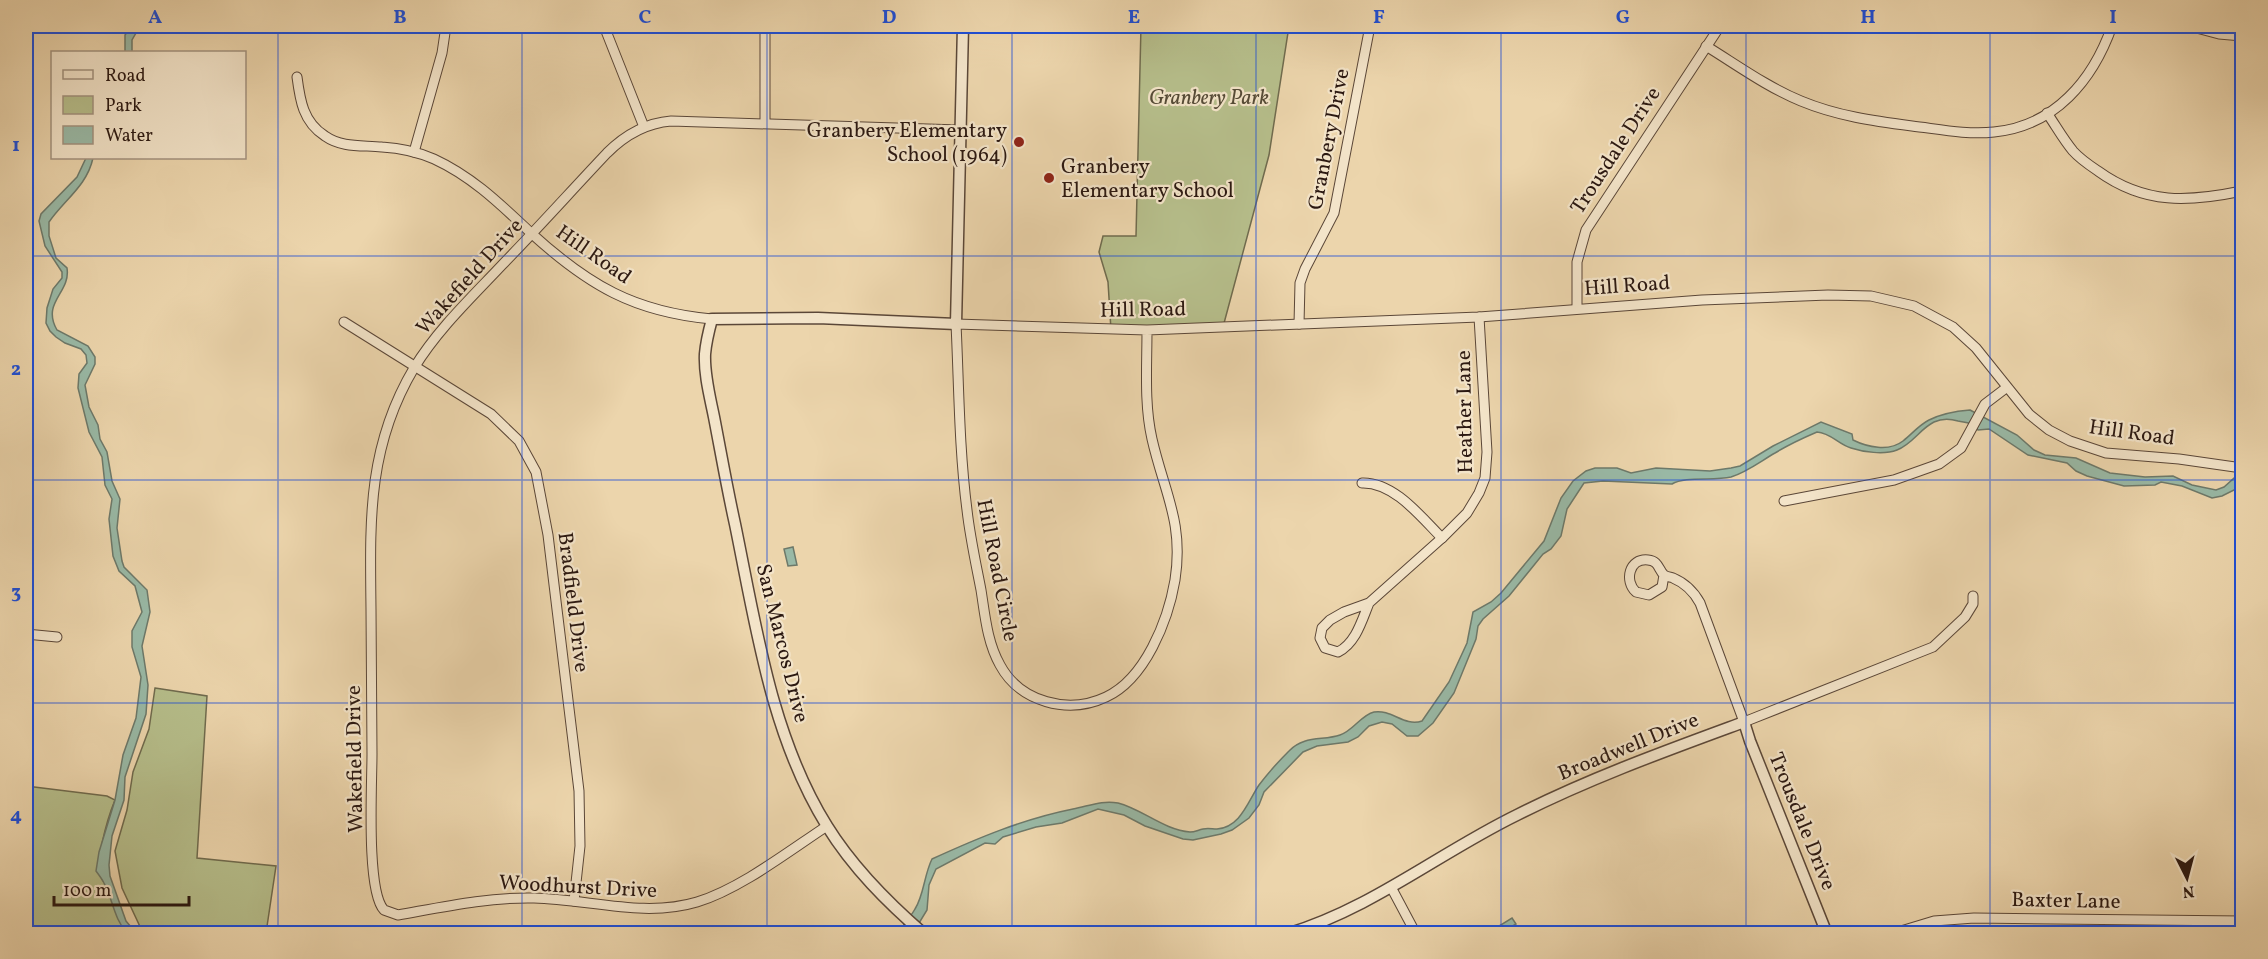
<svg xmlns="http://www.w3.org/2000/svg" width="2268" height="959" font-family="Vollkorn,serif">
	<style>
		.green { fill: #b6be8b; stroke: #706b4e; stroke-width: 1.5 }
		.water { fill: #99b9a6; stroke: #6d796a; stroke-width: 1.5 }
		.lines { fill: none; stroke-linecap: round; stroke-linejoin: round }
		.minor-casing { stroke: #5b4738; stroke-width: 11 }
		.tertiary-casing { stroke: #5b4738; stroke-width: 13 }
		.minor { stroke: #f3e4c9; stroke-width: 9 }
		.tertiary { stroke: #f3e4c9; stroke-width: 10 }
		.grid { fill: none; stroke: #1d4ed8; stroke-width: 1.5; stroke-opacity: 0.55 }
		.poi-dot { fill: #8f2418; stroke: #f3e4c9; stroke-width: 2 }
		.labels { text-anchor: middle; stroke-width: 4.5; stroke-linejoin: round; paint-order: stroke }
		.park-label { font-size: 21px; font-style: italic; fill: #554a36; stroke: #f3e4c9 }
		.poi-label { font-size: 21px; fill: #2b1811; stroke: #f3e4c9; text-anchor: end }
		.street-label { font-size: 21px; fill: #2b1811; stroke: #f3e4c9 }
		.neatline { fill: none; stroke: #1d4ed8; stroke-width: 2 }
		.grid-label { font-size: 20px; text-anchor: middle; font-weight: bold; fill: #1d4ed8 }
	</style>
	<rect width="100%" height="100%" fill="#ecd5ac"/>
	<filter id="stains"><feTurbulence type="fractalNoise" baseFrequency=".00333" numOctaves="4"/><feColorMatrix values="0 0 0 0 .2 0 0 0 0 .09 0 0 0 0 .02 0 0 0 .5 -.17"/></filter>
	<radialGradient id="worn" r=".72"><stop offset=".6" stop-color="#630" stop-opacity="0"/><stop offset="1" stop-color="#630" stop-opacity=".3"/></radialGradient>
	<g class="green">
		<path d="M1141 26H1289L1269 155 1223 327 1111 330 1108 282 1099 252 1103 236H1136Z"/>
		<path d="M155 688 207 696 197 858 276 866 266 933H143L122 888 115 851 127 810 133 772 149 729Z"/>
		<path d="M26 786 107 796 115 800C108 817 92 868 104 882L127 933 26 934Z"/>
	</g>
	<g class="water">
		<path d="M131 26H140L132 40V52H125V35Z"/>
		<path d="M86 158H93C87 186 64 200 49 222V236L56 258 67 268C71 293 41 302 57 330L88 346 95 357V364L85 385 89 407 98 425 100 439 107 452 112 481 120 499 117 528 122 561 124 567 147 590 150 612 142 646 148 685 146 714 125 777 124 800 112 836 109 865 110 876 126 921 136 933H127C114 919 113 900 104 883 102 879 99 875 96 871L99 852 115 800 123 755 136 718 141 677 132 647V631L142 612 135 586 119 571 113 556 109 519 112 499 105 485 102 457 89 432 78 388 79 374 87 363 86 355 81 349 65 343 56 337 50 331 46 323 47 308 53 289 62 278V272L45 246 39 221 41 214 77 177Z"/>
		<path d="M1970 410 2017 435 2034 450 2045 455 2076 458 2110 473 2145 477 2173 476 2192 485 2216 490 2224 487 2242 471V486L2222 496 2212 498 2182 486 2161 482 2155 485 2124 486 2087 476 2076 471 2067 463 2028 455 1989 429 1978 430C1969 421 1968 423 1958 421 1926 412 1920 441 1897 450 1884 455 1863 452 1851 448 1838 444 1831 433 1817 432 1803 438 1788 445 1775 453 1761 461 1747 472 1731 477 1713 481 1685 476 1672 484L1603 481 1584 483 1567 509 1561 536 1551 549 1543 554 1509 596 1483 619 1478 626 1476 639 1454 693 1433 723 1418 736H1407L1392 724 1382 722 1369 726 1358 737 1348 742 1317 746 1303 752 1264 792 1259 805 1249 818 1232 830 1221 834 1193 840 1183 839 1145 826 1124 815 1098 809 1062 823 1036 827 1003 837 995 844 985 843 936 869 929 885 927 910 913 933H902C902 921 910 919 915 909 924 895 924 875 932 859 978 838 1023 819 1073 809 1089 806 1102 800 1118 803 1142 809 1164 830 1190 832 1195 832 1198 830 1203 829 1208 828 1212 829 1217 829 1241 827 1248 801 1259 785 1268 773 1279 761 1289 751 1304 735 1323 741 1340 735 1353 731 1361 715 1374 712 1392 709 1404 727 1422 721L1449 682 1467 643 1473 612 1491 602 1501 593 1544 541 1561 498 1573 481 1586 471 1595 468H1617L1631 473 1656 468 1710 471 1731 468 1740 466 1773 446 1821 422 1852 434 1853 440C1867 447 1889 452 1903 441 1912 434 1919 425 1929 420 1941 414 1957 411 1970 410Z"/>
		<path d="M793 547 797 565 788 566 784 549Z"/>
		<path d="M1512 918 1516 924 1503 932 1497 933 1496 931 1499 926Z"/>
	</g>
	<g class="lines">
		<g class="minor-casing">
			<g id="minor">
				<path d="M604 26 644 127"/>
				<path d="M2189 26 2219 34 2242 36"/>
				<path d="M1706 46C1737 65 1767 87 1801 101 1837 116 1874 121 1912 126 1938 129 1967 135 1994 132 2055 126 2093 80 2112 26"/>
				<path d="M297 77C300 100 303 122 325 136 342 148 362 145 382 147 399 148 418 152 434 159 473 177 501 205 531 233 588 285 634 312 712 319"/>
				<path d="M2047 113C2056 126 2063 139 2073 151 2080 159 2089 165 2098 171 2145 205 2189 202 2242 191"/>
				<path d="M765 123V26"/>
				<path d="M414 152 442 53 446 26"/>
				<path d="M1577 308V262L1586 230 1720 26"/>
				<path d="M344 322 491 414 519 441 536 472 548 535 579 791 580 846 574 901"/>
				<path d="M1299 324 1300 283 1305 269 1334 213 1370 26"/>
				<path d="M1147 330C1147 366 1144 404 1152 439 1164 492 1184 522 1175 580 1168 621 1145 679 1106 697 1068 715 1020 702 1000 665 987 642 985 615 981 590 976 564 970 537 967 510 959 448 959 386 956 324L1147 330 1479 317 1702 300 1828 295 1871 296 1914 306 1953 327 1976 348 2029 414 2049 430 2070 441 2106 453 2179 459 2242 468"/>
				<path d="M1362 483C1394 482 1421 517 1442 538"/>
				<path d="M1784 501 1894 480 1939 464 1961 448 1985 404 2006 388"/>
				<path d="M1664 575 1662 587 1649 595 1636 592C1624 581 1629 558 1648 560 1659 561 1658 569 1664 575 1667 577 1670 577 1673 578 1685 583 1694 592 1700 603L1744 722 1933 647 1965 617 1973 604V596"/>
				<path d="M1369 603C1362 620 1356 643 1338 652L1325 648 1320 638 1322 628 1330 620 1344 612 1369 603 1442 538 1467 513 1479 493 1485 478 1487 452 1479 317"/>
				<path d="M26 634 57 637"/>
				<path d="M827 826C789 851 740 889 697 902 644 918 588 899 534 898 488 897 443 907 398 915L384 910C366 891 372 784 372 754 372 706 371 658 371 609 370 521 367 447 414 368 438 329 471 298 502 265 538 228 572 190 607 153 625 135 646 123 671 121L960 130"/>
				<path d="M1391 887 1416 934"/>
				<path d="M1891 934 1934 921 1974 918 2242 921"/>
			</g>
		</g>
		<g class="tertiary-casing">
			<g id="tertiary">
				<path d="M924 934C887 902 853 868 827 826 771 736 756 626 735 524 727 488 721 453 714 417 710 397 704 375 705 354 706 342 709 330 712 319L818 318 956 324 963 26"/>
				<path d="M1287 934C1371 909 1439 853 1517 815 1590 778 1668 750 1744 722L1750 741 1827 934"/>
			</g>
		</g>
		<use href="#minor" class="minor"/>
		<use href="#tertiary" class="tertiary"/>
	</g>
	<path class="grid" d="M278 26V934M522 26V934M767 26V934M1012 26V934M1256 26V934M1501 26V934M1746 26V934M1990 26V934M26 256H2242M26 480H2242M26 703H2242"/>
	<g class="poi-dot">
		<circle cx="1019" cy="142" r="6"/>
		<circle cx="1049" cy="178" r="6"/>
	</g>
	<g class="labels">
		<g class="park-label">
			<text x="1209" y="104">Granbery Park</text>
		</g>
		<g class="poi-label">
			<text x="1007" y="137">Granbery Elementary<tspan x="1007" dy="24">School (1964)</tspan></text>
			<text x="1061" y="173" text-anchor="start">Granbery<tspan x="1061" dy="24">Elementary School</tspan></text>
		</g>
		<g class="street-label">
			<text transform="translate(1328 139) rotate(-79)" y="7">Granbery Drive</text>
			<text transform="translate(1615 150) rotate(-57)" y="7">Trousdale Drive</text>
			<text transform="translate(594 254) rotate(35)" y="7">Hill Road</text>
			<text transform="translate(469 276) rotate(-48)" y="7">Wakefield Drive</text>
			<text transform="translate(1627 285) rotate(-4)" y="7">Hill Road</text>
			<text transform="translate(1143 309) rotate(-1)" y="7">Hill Road</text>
			<text transform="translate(1464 412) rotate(-91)" y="7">Heather Lane</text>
			<text transform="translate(2132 432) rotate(8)" y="7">Hill Road</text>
			<text transform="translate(998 570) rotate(79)" y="7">Hill Road Circle</text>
			<text transform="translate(574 602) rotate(83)" y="7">Bradfield Drive</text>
			<text transform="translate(783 643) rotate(76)" y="7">San Marcos Drive</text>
			<text transform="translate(1628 746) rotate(-22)" y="7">Broadwell Drive</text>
			<text transform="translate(354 759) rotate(-91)" y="7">Wakefield Drive</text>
			<text transform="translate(1803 821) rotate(68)" y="7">Trousdale Drive</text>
			<text transform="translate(578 886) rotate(3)" y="7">Woodhurst Drive</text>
			<text transform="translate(2066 900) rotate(1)" y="7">Baxter Lane</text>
		</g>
	</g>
	<rect width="2268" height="959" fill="none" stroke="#ecd5ac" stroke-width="66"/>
	<rect x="51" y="51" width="195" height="108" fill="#f3e4c9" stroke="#a3927f" stroke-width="1.5"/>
	<rect x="63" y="70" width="30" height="9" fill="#f3e4c9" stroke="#a3927f" stroke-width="1.5"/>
	<text x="105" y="81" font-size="18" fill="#2b1811">Road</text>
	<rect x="63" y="96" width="30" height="18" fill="#b6be8b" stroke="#a3927f" stroke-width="1.5"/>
	<text x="105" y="111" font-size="18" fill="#2b1811">Park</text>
	<rect x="63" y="126" width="30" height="18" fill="#99b9a6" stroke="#a3927f" stroke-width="1.5"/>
	<text x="105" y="141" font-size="18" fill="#2b1811">Water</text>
	<g transform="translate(2187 878) rotate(174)" stroke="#f3e4c9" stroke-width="4.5" paint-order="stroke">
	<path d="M0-4.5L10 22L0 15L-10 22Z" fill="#2b1811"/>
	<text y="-9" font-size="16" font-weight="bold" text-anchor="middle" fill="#2b1811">N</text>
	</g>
	<path d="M54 896v9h135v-9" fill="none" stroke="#2b1811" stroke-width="3"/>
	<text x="63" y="896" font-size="18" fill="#2b1811" stroke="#f3e4c9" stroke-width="4.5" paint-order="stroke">100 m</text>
	<rect x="33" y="33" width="2202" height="893" class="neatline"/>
	<g class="grid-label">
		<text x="155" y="23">A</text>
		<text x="400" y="23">B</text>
		<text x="645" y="23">C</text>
		<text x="889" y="23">D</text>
		<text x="1134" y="23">E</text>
		<text x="1379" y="23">F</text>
		<text x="1623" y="23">G</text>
		<text x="1868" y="23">H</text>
		<text x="2113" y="23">I</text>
		<text x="16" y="151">1</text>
		<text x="16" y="375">2</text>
		<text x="16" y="598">3</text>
		<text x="16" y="821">4</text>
	</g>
	<rect width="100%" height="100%" filter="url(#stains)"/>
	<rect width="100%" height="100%" fill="url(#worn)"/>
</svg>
